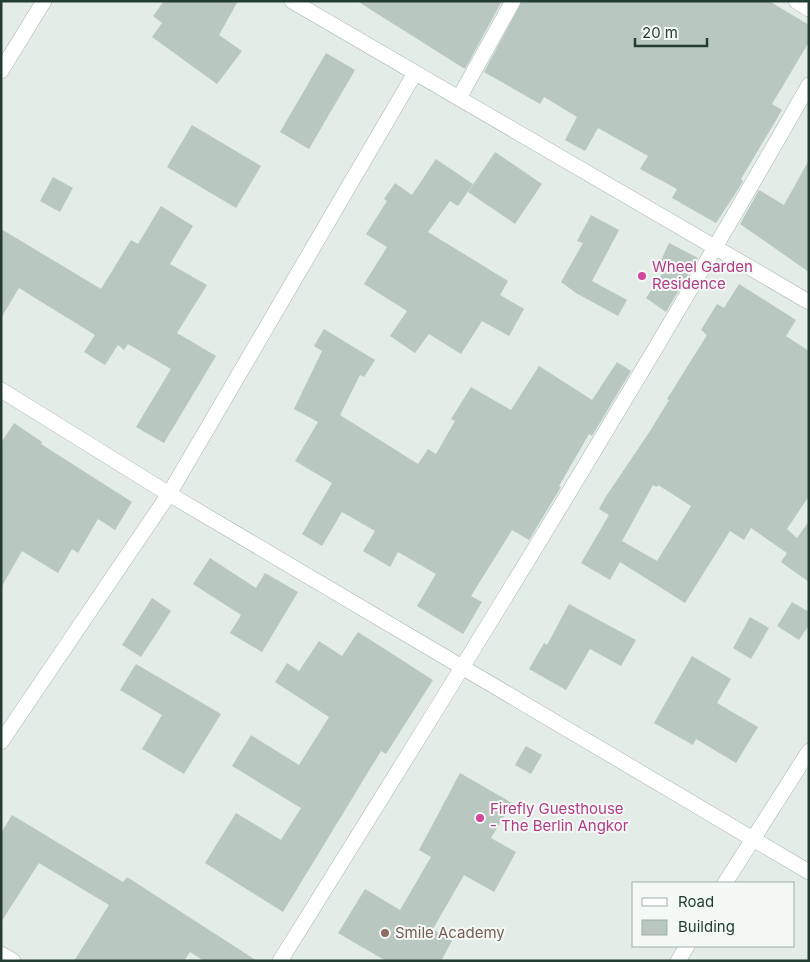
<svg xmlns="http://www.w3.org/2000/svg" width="810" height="962" font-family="Inter,sans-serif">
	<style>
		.building { fill: #b8c7c0; fill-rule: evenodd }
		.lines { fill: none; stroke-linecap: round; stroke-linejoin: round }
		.minor-casing { stroke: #a6b4ad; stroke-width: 16 }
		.tertiary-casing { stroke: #a6b4ad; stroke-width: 16 }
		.minor { stroke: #fff; stroke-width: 15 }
		.tertiary { stroke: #fff; stroke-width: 15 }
		.hotel-dot { fill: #d1479c; stroke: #f4f9f6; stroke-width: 2 }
		.education-dot { fill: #8d6e63; stroke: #f4f9f6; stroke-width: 2 }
		.labels { text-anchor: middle; stroke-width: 4; stroke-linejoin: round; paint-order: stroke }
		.hotel-label { font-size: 15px; fill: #b23c85; stroke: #f4f9f6; text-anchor: start }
		.education-label { font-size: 15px; fill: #785e54; stroke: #f4f9f6; text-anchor: start }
	</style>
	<rect width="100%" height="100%" fill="#e3ece7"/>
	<g class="building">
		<path d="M164 1H238L219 35 242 51 217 84 152 37 162 23 153 16Z"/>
		<path d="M357 1H502L465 69Z"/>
		<path d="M522 1H769L809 25V42L772 104 782 110 741 179 743 181 737 191 716 223 672 198 677 189 640 169 648 156 598 128 585 151 565 140 577 117 544 97 540 104 484 72Z"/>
		<path d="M326 53 355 70 309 149 280 132Z"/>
		<path d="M192 125 261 166 236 208 167 167Z"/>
		<path d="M495 152 542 184 515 224 468 192Z"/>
		<path d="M436 159 473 184 458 206 450 201 428 232 508 281 500 295 524 309 509 336 482 321 461 354 429 334 415 353 390 336 407 311 364 284 387 247 366 234 387 201 384 199 395 183 412 195Z"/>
		<path d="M809 160V272L740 224 759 190 784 205Z"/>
		<path d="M53 177 73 188 60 212 40 201Z"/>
		<path d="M161 206 193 226 170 264 207 285 177 333 216 356 164 443 136 427 171 369 128 344 124 350 118 345 105 365 84 352 95 335 19 288 1 318V229L101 289 131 240 138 244Z"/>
		<path d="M591 215 619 230 592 281 627 300 618 316 576 293 561 282 583 243 577 241Z"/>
		<path d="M669 243 698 258 666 312 646 298 666 268 659 265Z"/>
		<path d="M739 284 796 320 786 336 809 351V496L787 529 797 538 809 521V582L781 562 787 553 751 528 744 540 730 531 685 603 620 562 610 580 581 563 609 515 599 509 605 498 650 431 669 400 667 399 707 335 701 330 717 304 724 308ZM653 485 657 487 658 485 691 506 657 561 622 541Z"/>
		<path d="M324 329 375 360 364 377 360 375 340 415 418 464 428 449 436 454 455 421 451 419 471 387 511 410 539 366 592 400 617 362 631 371 592 436 589 434 559 486 561 487 529 540 512 530 471 596 482 602 463 634 417 606 436 574 398 552 390 567 363 551 375 531 342 512 322 546 302 534 332 483 295 461 318 422 294 409 322 351 314 346Z"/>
		<path d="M14 423 42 442 41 444 132 502 115 530 98 519 78 553 72 549 58 573 22 551 1 588V443Z"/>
		<path d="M210 558 256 588 265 573 298 592 262 652 230 633 241 615 193 584Z"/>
		<path d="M152 598 171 611 141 657 122 645Z"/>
		<path d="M792 602 809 612V625L799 640 777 626Z"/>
		<path d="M569 604 636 640 621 666 590 649 566 690 529 669 544 643 547 645Z"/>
		<path d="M750 617 769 628 751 659 733 648Z"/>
		<path d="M358 632 433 680 386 754 381 751 283 912 205 863 236 813 281 840 301 808 232 766 251 735 299 765 329 717 275 682 287 663 299 671 319 641 342 656Z"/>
		<path d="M692 656 731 679 717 703 758 727 736 763 696 739 693 745 654 723Z"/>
		<path d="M136 664 221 714 184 774 142 749 162 715 120 690Z"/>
		<path d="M526 746 542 755 531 774 515 765Z"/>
		<path d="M460 773 512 803 491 838 516 852 494 892 464 875 433 929 452 941 441 961H386L338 933 365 889 400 910 431 857 419 850Z"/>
		<path d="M12 815 123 882 127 877 257 961H204L190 952 184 961H74L109 905 39 863 1 922V833Z"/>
	</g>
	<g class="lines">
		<g class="minor-casing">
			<g id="minor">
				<path d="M292 1 809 302"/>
				<path d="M796 1 809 9"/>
				<path d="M459 98 513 1"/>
				<path d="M1 390 169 494 809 872"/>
				<path d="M1 742 169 494 415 73"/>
				<path d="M725 883 809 751"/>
				<path d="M1 954 13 961"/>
				<path d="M280 961C461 671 640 381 809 85"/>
				<path d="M678 961 687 946"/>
			</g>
		</g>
		<g class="tertiary-casing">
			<path id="tertiary" d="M1 71 44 1"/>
		</g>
		<use href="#minor" class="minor"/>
		<use href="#tertiary" class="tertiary"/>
	</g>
	<g class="hotel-dot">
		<circle cx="642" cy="276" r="5"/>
		<circle cx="480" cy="818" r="5"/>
	</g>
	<circle class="education-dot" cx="385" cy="933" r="5"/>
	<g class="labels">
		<g class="hotel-label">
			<text x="652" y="272">Wheel Garden<tspan x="652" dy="17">Residence</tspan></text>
			<text x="490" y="814">Firefly Guesthouse<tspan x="490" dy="17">- The Berlin Angkor</tspan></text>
		</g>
		<g class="education-label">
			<text x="395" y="938">Smile Academy</text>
		</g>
	</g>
	<rect width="810" height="962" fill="none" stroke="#233d33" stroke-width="5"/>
	<rect x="632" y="882" width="162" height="65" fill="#f4f9f6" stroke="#a0aea8"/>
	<rect x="642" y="898" width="25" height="8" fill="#ffffff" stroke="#a0aea8"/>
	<text x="678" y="907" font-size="15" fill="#233d33">Road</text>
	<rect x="642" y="920" width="25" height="15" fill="#b8c7c0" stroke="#a0aea8"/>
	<text x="678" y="932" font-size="15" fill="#233d33">Building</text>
	<path d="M635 38v8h72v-8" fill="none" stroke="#233d33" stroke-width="2.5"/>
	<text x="642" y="38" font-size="15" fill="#233d33" stroke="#f4f9f6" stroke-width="4" paint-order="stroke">20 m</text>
</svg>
